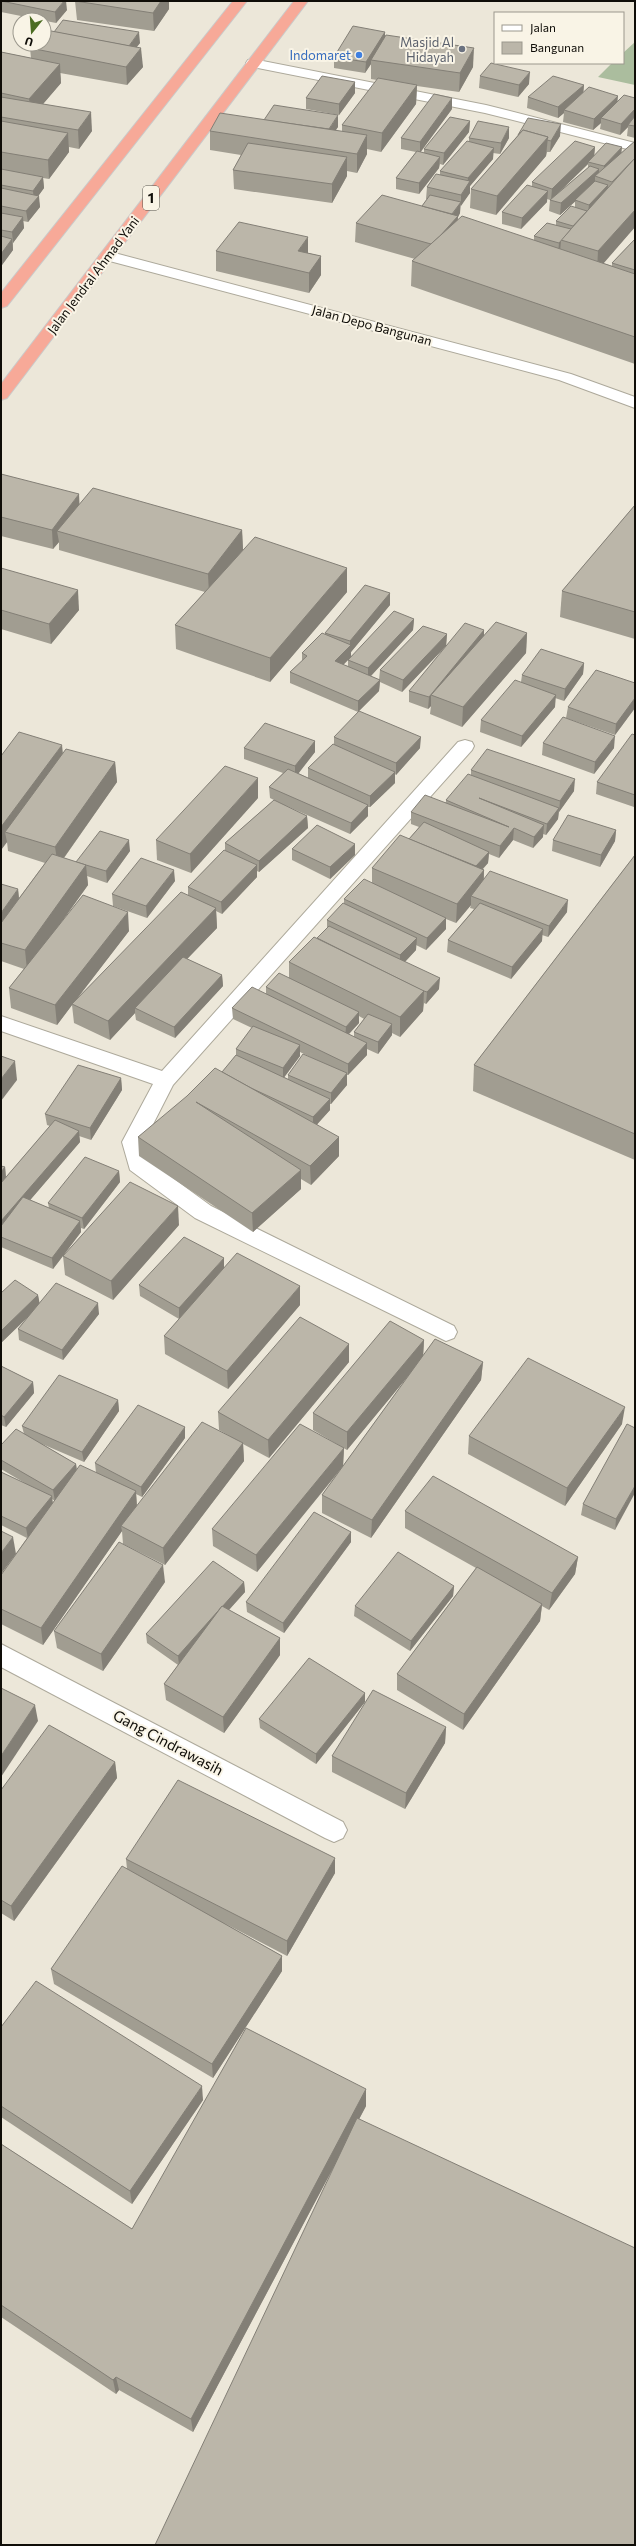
<svg xmlns="http://www.w3.org/2000/svg" width="636" height="2546" font-family="Commissioner,sans-serif">
	<style>
		.green { fill: #abbd9e }
		.lines { fill: none; stroke-linecap: round; stroke-linejoin: round }
		.lane-casing { stroke: #ada99b; stroke-width: 2 }
		.street-casing { stroke: #ada99b; stroke-width: 2 }
		.highway-casing { stroke: #cacac9; stroke-width: 2 }
		.lane { fill: #fff; fill-rule: evenodd }
		.street { fill: #fff; fill-rule: evenodd }
		.highway { fill: #f7a998; fill-rule: evenodd }
		.wall { fill: #a19d91; fill-rule: evenodd }
		.shaded-wall { fill: #837f76 }
		.building { fill: #bbb6a9; stroke: #837f76 }
		.worship-dot { fill: #6b7280; stroke: #f9f4e6; stroke-width: 1.5 }
		.shop-dot { fill: #3f7fe0; stroke: #f9f4e6; stroke-width: 1.5 }
		.labels { text-anchor: middle; stroke-width: 4; stroke-linejoin: round; paint-order: stroke }
		.far-worship-label { font-size: 13px; fill: #5b616d; stroke: #f9f4e6; text-anchor: end }
		.far-shop-label { font-size: 13px; fill: #366cbe; stroke: #f9f4e6; text-anchor: end }
		.far-street-label { font-size: 13px; fill: #0f0d08; stroke: #f9f4e6 }
		.shield { fill: #f9f4e6; stroke: #55524b; stroke-width: 1 }
		.shield-label { font-size: 14px; font-weight: bold; fill: #0f0d08 }
		.street-label { font-size: 15px; fill: #0f0d08; stroke: #f9f4e6 }
	</style>
	<rect width="100%" height="100%" fill="#ece7d9"/>
	<path class="green" d="M635 42V85L598 77 612 63H623V53Z"/>
	<g class="lines">
		<g class="lane-casing">
			<path id="lane" d="M107 251 571 374 635 397V408L559 380 102 259 99 256 102 253Z"/>
		</g>
		<g class="street-casing">
			<g id="street">
				<path d="M253 59 486 105 635 143V151L485 113 248 66 246 63 248 60Z"/>
				<path d="M465 740 472 742 474 746 472 750 173 1085 144 1142 148 1160 211 1206 454 1326 457 1332 454 1338 446 1341 195 1218 130 1170 122 1142 153 1084 1 1031V1016L162 1071 458 742Z"/>
				<path d="M1 1644 343 1822 347 1830 343 1838 334 1842 325 1838 1 1667Z"/>
			</g>
		</g>
		<g class="highway-casing">
			<g id="highway">
				<path d="M233 1H247L7 306 1 308V293Z"/>
				<path d="M294 1H308L7 398 1 400V384Z"/>
			</g>
		</g>
		<use href="#lane" class="lane"/>
		<use href="#street" class="street"/>
		<use href="#highway" class="highway"/>
	</g>
	<g class="wall">
		<path d="M1 1 67 10 56 23 1 12Z"/>
		<path d="M75 1H174L173 2H169V9L154 31 77 20Z"/>
		<path d="M54 32 140 43 136 47 143 67 127 85 60 73 61 83 43 104 92 131 79 149 69 147V152L49 179 43 178 44 188 38 196 40 207 28 222 23 221 24 228 13 243V250L2 265H1V52L31 58 30 48Z"/>
		<path d="M385 32V37L473 67 459 92 417 86 416 104 381 152 367 149V154L357 173 347 171V176L332 203 234 189 233 170 241 155 210 150V131L264 120 338 127 335 130 342 132V125L377 80 371 79V64L365 73 334 68V57Z"/>
		<path d="M480 76 529 84 518 97 479 88Z"/>
		<path d="M355 82V93L339 115 306 109V98Z"/>
		<path d="M584 85 583 93 618 102 635 98V138L627 136 628 127 620 135 600 129 601 123 593 130 563 122 564 113 558 118 527 108 528 97Z"/>
		<path d="M452 109 420 152 424 153V149L470 121 469 132 443 165 440 164 439 168 419 194 396 189V178L416 152 401 149V138Z"/>
		<path d="M518 135 560 136 550 152H547L546 156 496 215 470 208 471 189Z"/>
		<path d="M469 138H509L500 154 493 153V159L470 186V193L460 206V213L458 217 457 220 534 240V236L556 225V221L575 207V201L560 215 549 211 550 200 547 199V202L521 229 502 224V212L532 187V182L595 147 594 155 621 153 635 141V227L603 263 612 266V263L635 239V364L411 286 412 261 415 259 355 242 356 223 422 206 427 199H426L427 187 440 175V171L469 142ZM588 164V168L558 193Z"/>
		<path d="M216 251 308 253 321 256V275L309 293 216 271Z"/>
		<path d="M1 474 80 505 242 530 243 550 238 555 347 592 270 682 176 649 175 625 205 592 59 550V542L53 549 1 536Z"/>
		<path d="M635 505V639L560 617 562 591Z"/>
		<path d="M1 568 79 610 51 644 1 629Z"/>
		<path d="M390 593V605L351 652V656L414 619 413 630 371 676 379 680 380 670 447 634 446 646 402 692 380 682 379 691 358 712 290 683V672L302 661V653L325 634V633ZM348 660V666L343 665Z"/>
		<path d="M484 630V635L527 633 526 653 462 727 430 714 431 706 428 709 409 702V691Z"/>
		<path d="M584 663 583 674 564 701 555 698V707L521 747 480 732 481 720 521 682 522 675Z"/>
		<path d="M635 683V708L615 735 566 718 568 707Z"/>
		<path d="M635 735V805L634 807 596 794 597 782Z"/>
		<path d="M334 737 420 748 396 775 395 774V783L370 807H368V816L350 834 282 804 307 816 308 828 259 872 257 871V877L222 914 216 911 217 928 187 959 222 975 223 986 175 1038 136 1020 135 1013 110 1040 74 1023 72 1005 57 1025 11 1008 9 988 24 969 1 961V943L18 889 19 898 45 863 8 851 7 842 1 850V756L62 753 115 762 117 782 64 858 76 862 130 851 107 883 87 876 88 885 61 923 129 931 77 998 188 895V887L225 850V843L274 800 270 798 269 787 283 773 244 759V748L315 741V752L298 773 308 778V768L334 744Z"/>
		<path d="M543 743 614 748 594 774 542 755Z"/>
		<path d="M471 770 574 791 559 812 558 819 546 835 543 834V837L533 848 513 840 499 858 489 854 488 863 483 869 484 870V880L567 912 548 937 542 935V941L511 979 447 952 448 940 474 909 470 908 471 905 456 923 446 919V929L426 950 416 945V950L405 962 439 989 426 1004 424 1003 423 1011 400 1037 392 1033V1035L378 1054 367 1049V1055L348 1075H347V1085L331 1104H330V1110L317 1124 339 1156 311 1185 301 1179V1189L253 1232 139 1156 138 1137 222 1072 236 1055V1049L252 1028 233 1019 232 1008 266 994V987L289 978V962L317 938 327 928V920L344 904V899L372 883V868L409 839 419 827 411 824V812L446 802V800L471 775ZM359 1016 364 1019 354 1032V1037L349 1034 359 1023ZM300 1052 314 1059 288 1075V1079L284 1077 300 1056Z"/>
		<path d="M258 798 191 873 157 860 156 840Z"/>
		<path d="M616 830 615 841 600 867 552 851 553 840Z"/>
		<path d="M292 849 355 855 330 879 292 860Z"/>
		<path d="M635 855V1160L473 1091 474 1065Z"/>
		<path d="M175 881 147 918 113 906 112 894Z"/>
		<path d="M121 1078 122 1090 91 1140 79 1136 80 1142 30 1200 49 1208 48 1203 119 1171 120 1182 84 1229 81 1228V1232L63 1256 179 1225 113 1300 65 1275 63 1256 53 1269 1 1247V1166L5 1167 6 1177 50 1126 47 1125 45 1114Z"/>
		<path d="M224 1268 300 1305 228 1389 165 1354 164 1336 179 1319 140 1296 139 1285Z"/>
		<path d="M1 1293 38 1295 39 1303 99 1314 63 1360 19 1340 18 1329 28 1317 1 1343Z"/>
		<path d="M424 1340 423 1356 483 1362 481 1380 371 1538 322 1513V1495L341 1469 257 1572 213 1546 212 1529 344 1448 343 1466 409 1375 347 1450 313 1430V1413Z"/>
		<path d="M349 1344V1362L269 1458 243 1444 244 1461 165 1565 123 1544 122 1531 43 1645 1 1624V1575L27 1538 1 1525V1472L28 1485 1 1469V1445L24 1434 22 1426 118 1400 119 1411 84 1462 42 1444 76 1464 77 1470 96 1473 95 1463 185 1438 142 1497 136 1494 137 1506 231 1437 219 1430 218 1412ZM52 1499 55 1501 53 1503Z"/>
		<path d="M1 1366 33 1382 34 1393 6 1427 1 1425Z"/>
		<path d="M622 1424 565 1506 468 1454 469 1436Z"/>
		<path d="M635 1428 615 1530 581 1515 583 1504Z"/>
		<path d="M405 1511 578 1557 575 1574 549 1610 542 1606 540 1621 463 1730 397 1690V1674L476 1568 405 1528Z"/>
		<path d="M351 1532V1542L284 1633 247 1612 246 1602Z"/>
		<path d="M165 1582 103 1671 57 1648 54 1631Z"/>
		<path d="M244 1582 245 1592 229 1610 280 1638V1655L224 1733 166 1700 164 1684 178 1665 147 1643 146 1634Z"/>
		<path d="M454 1586 453 1596 410 1651 354 1616 355 1606Z"/>
		<path d="M365 1702 316 1764 260 1728 259 1719Z"/>
		<path d="M446 1727 445 1743 405 1809 332 1772V1756Z"/>
		<path d="M115 1762 117 1778 14 1921 1 1913V1790Z"/>
		<path d="M126 1859 335 1873 287 1956 222 1922 282 1956V1971L213 2078 54 1984 51 1969 127 1869Z"/>
		<path d="M1 2027 203 2100 132 2204 1 2117Z"/>
		<path d="M366 2089V2106L193 2432 119 2390 116 2394 1 2317V2144L132 2229Z"/>
	</g>
	<g class="shaded-wall">
		<path d="M64 1H66L67 10 56 23 55 12Z"/>
		<path d="M161 1H169V9L154 31 153 13Z"/>
		<path d="M139 32 140 43 127 60V49Z"/>
		<path d="M385 32V43L371 60V64L365 73 366 62Z"/>
		<path d="M141 48 143 67 127 85 126 67Z"/>
		<path d="M474 48 473 67 459 92 460 73Z"/>
		<path d="M60 64 61 83 31 118 29 99Z"/>
		<path d="M530 72 529 84 518 97 519 85Z"/>
		<path d="M355 82V93L339 115V104Z"/>
		<path d="M417 85 416 104 381 152 382 133Z"/>
		<path d="M584 85 583 96 564 110V113L558 118V107Z"/>
		<path d="M618 96 617 107 601 118V123L593 130 594 119Z"/>
		<path d="M452 98V109L420 153V142Z"/>
		<path d="M635 109V119L628 125V127L620 135 621 124Z"/>
		<path d="M91 112 92 131 79 149 78 130Z"/>
		<path d="M338 115V127L328 142V131Z"/>
		<path d="M470 121 469 132 443 165 444 153Z"/>
		<path d="M561 124 560 136 550 152 551 141Z"/>
		<path d="M509 127V138L500 154 501 143Z"/>
		<path d="M68 133 69 152 49 179 48 160Z"/>
		<path d="M367 135V154L357 173V154Z"/>
		<path d="M548 137 546 156 496 215 497 196Z"/>
		<path d="M595 147 594 158 588 162V164L551 200 552 189Z"/>
		<path d="M622 147 621 158 603 177 604 166Z"/>
		<path d="M494 148 493 159 470 186V193L461 206V195L467 186 468 178Z"/>
		<path d="M347 157V176L332 203V184Z"/>
		<path d="M440 157 439 168 419 194V183Z"/>
		<path d="M599 169V177L595 176V184L560 215 561 203Z"/>
		<path d="M43 177 44 188 34 202 33 191Z"/>
		<path d="M608 185 607 196 588 212 589 205Z"/>
		<path d="M548 191 547 202 521 229 522 218Z"/>
		<path d="M39 196 40 207 28 222 26 211Z"/>
		<path d="M461 202 460 213 458 217 457 235 432 244Z"/>
		<path d="M635 210V227L597 271 598 251Z"/>
		<path d="M23 217 24 228 13 243 12 232Z"/>
		<path d="M308 237V256L298 251Z"/>
		<path d="M12 239 13 250 2 265 1 254Z"/>
		<path d="M561 241 560 252 558 254 559 243Z"/>
		<path d="M321 256V275L309 293V273Z"/>
		<path d="M79 494 80 514 57 531 59 542 53 549 52 530Z"/>
		<path d="M242 530 243 550 209 594 208 574Z"/>
		<path d="M347 568V592L270 682V658Z"/>
		<path d="M78 590 79 610 51 644 49 624Z"/>
		<path d="M390 593V605L351 652V657L335 673V661L350 646V641Z"/>
		<path d="M414 619 413 630 368 679V668Z"/>
		<path d="M484 630V642L431 695V706L428 709 429 697Z"/>
		<path d="M527 633 526 653 462 727 463 707Z"/>
		<path d="M447 634 446 646 402 692 403 680Z"/>
		<path d="M584 663 583 674 564 701 565 689Z"/>
		<path d="M380 680 379 691 358 712V701Z"/>
		<path d="M556 695 555 707 521 747 522 736Z"/>
		<path d="M635 698V708L615 735 616 724Z"/>
		<path d="M615 736 614 748 594 774 595 762Z"/>
		<path d="M421 737 420 748 396 775V763Z"/>
		<path d="M315 741V752L295 778V766Z"/>
		<path d="M62 745 64 764 5 832 7 842 1 850V827Z"/>
		<path d="M115 762 117 782 58 866 55 847Z"/>
		<path d="M395 772V783L370 807V796Z"/>
		<path d="M258 778V798L191 873 190 854Z"/>
		<path d="M575 779 574 791 559 812 560 801Z"/>
		<path d="M635 797V805L634 807Z"/>
		<path d="M368 805V816L350 834 351 823Z"/>
		<path d="M559 808 558 819 546 835 547 824Z"/>
		<path d="M307 816 308 828 259 872V861Z"/>
		<path d="M544 825 543 837 533 848 534 837Z"/>
		<path d="M514 828 513 840 499 858 500 846Z"/>
		<path d="M616 830 615 841 600 867 601 855Z"/>
		<path d="M129 840 130 851 107 883 106 871Z"/>
		<path d="M355 844V855L330 879V867Z"/>
		<path d="M489 852 488 863 473 879 474 868Z"/>
		<path d="M86 865 88 885 27 970 25 950Z"/>
		<path d="M257 865V877L222 914 221 902Z"/>
		<path d="M174 870 175 881 147 918 146 906Z"/>
		<path d="M484 870 483 889 471 896V905L456 923 457 904Z"/>
		<path d="M18 889 19 900 1 926V913Z"/>
		<path d="M568 900 567 912 548 937 549 926Z"/>
		<path d="M216 908 217 928 138 1010 135 1008V1013L110 1040 108 1021Z"/>
		<path d="M128 912 129 931 73 1004H72V1005L57 1025 55 1005Z"/>
		<path d="M446 918V929L426 950 427 938Z"/>
		<path d="M543 929 542 941 511 979 512 967Z"/>
		<path d="M417 938 416 950 400 967V955Z"/>
		<path d="M222 975 223 986 175 1038 174 1027Z"/>
		<path d="M440 978 439 989 426 1004 427 992Z"/>
		<path d="M424 991 423 1011 400 1037V1017Z"/>
		<path d="M359 1012V1023L345 1038 346 1027Z"/>
		<path d="M392 1024V1035L378 1054V1042Z"/>
		<path d="M367 1043V1055L348 1075V1064Z"/>
		<path d="M300 1045V1056L283 1079V1068Z"/>
		<path d="M15 1061 17 1080 1 1101V1079Z"/>
		<path d="M347 1073V1085L331 1104V1093Z"/>
		<path d="M121 1078 122 1090 91 1140 90 1128Z"/>
		<path d="M330 1099V1110L313 1129V1117Z"/>
		<path d="M79 1131 80 1142 1 1234V1221Z"/>
		<path d="M339 1137V1156L311 1185 310 1166Z"/>
		<path d="M5 1167 6 1179 1 1185V1172Z"/>
		<path d="M301 1170V1189L253 1232 252 1213Z"/>
		<path d="M119 1171 120 1182 84 1229 82 1218Z"/>
		<path d="M178 1206 179 1225 113 1300 111 1281Z"/>
		<path d="M80 1221 81 1232 53 1269 52 1258Z"/>
		<path d="M224 1258V1269L179 1319V1308Z"/>
		<path d="M300 1286V1305L228 1389 227 1371Z"/>
		<path d="M38 1295 40 1305 1 1343V1331Z"/>
		<path d="M98 1303 99 1314 63 1360 62 1350Z"/>
		<path d="M424 1340 423 1358 347 1450V1432Z"/>
		<path d="M349 1344V1362L269 1458 268 1440Z"/>
		<path d="M483 1362 481 1380 371 1538 372 1520Z"/>
		<path d="M33 1382 34 1393 6 1427 4 1417Z"/>
		<path d="M118 1400 119 1411 84 1462 82 1452Z"/>
		<path d="M625 1407 622 1424 565 1506 567 1488Z"/>
		<path d="M185 1427V1438L142 1497 141 1487Z"/>
		<path d="M243 1443 244 1461 165 1565 163 1548Z"/>
		<path d="M344 1448 343 1466 257 1572 256 1555Z"/>
		<path d="M76 1464 77 1474 55 1501 53 1490Z"/>
		<path d="M635 1486V1493L615 1530 616 1519Z"/>
		<path d="M136 1491 137 1509 121 1526 122 1531 43 1645 41 1628Z"/>
		<path d="M52 1496 53 1507 28 1539 26 1528Z"/>
		<path d="M351 1532V1542L284 1633 283 1623Z"/>
		<path d="M13 1537 16 1554 1 1574V1553Z"/>
		<path d="M578 1557 575 1574 549 1610 552 1593Z"/>
		<path d="M163 1565 165 1582 103 1671 101 1654Z"/>
		<path d="M244 1582 245 1592 179 1665 178 1656Z"/>
		<path d="M454 1586 453 1596 410 1651 411 1641Z"/>
		<path d="M542 1604 540 1621 463 1730 464 1714Z"/>
		<path d="M280 1638V1655L224 1733 223 1717Z"/>
		<path d="M365 1693V1702L316 1764V1754Z"/>
		<path d="M35 1705 38 1721 1 1777V1756Z"/>
		<path d="M446 1727 445 1743 405 1809 406 1793Z"/>
		<path d="M115 1762 117 1778 14 1921 11 1906Z"/>
		<path d="M335 1858V1873L287 1956V1941Z"/>
		<path d="M282 1956V1971L213 2078 212 2064Z"/>
		<path d="M202 2086 203 2100 132 2204 130 2191Z"/>
		<path d="M366 2089V2106L193 2432 191 2419Z"/>
		<path d="M116 2377 119 2390 116 2394 113 2380Z"/>
	</g>
	<g class="building">
		<path d="M1 1H64L55 12Z"/>
		<path d="M75 1H161L153 13Z"/>
		<path d="M63 20 139 32 129 46 54 32Z"/>
		<path d="M353 26 385 32 366 62 334 57Z"/>
		<path d="M46 30 141 48 126 67 30 48 34 44H44V33Z"/>
		<path d="M386 35 474 48 460 73 371 60Z"/>
		<path d="M1 52 60 64 29 99 1 93Z"/>
		<path d="M491 63 530 72 519 85 480 76Z"/>
		<path d="M322 76 355 82 339 104 306 98Z"/>
		<path d="M553 76 584 85 558 107 528 97Z"/>
		<path d="M378 78 417 85 382 133 342 125Z"/>
		<path d="M589 87 618 96 594 119 564 110Z"/>
		<path d="M434 94 452 98 420 142 401 138Z"/>
		<path d="M624 95 635 98V109L621 124 601 118Z"/>
		<path d="M1 97 91 112 78 130 1 117Z"/>
		<path d="M274 105 338 115 329 129 264 120Z"/>
		<path d="M220 113 367 135 357 154 210 131Z"/>
		<path d="M635 116V126L628 125Z"/>
		<path d="M450 117 470 121 444 153 424 149Z"/>
		<path d="M528 118 561 124 551 141 547 140 548 137 523 130 518 135Z"/>
		<path d="M1 121 68 133 48 160 1 152Z"/>
		<path d="M478 121 509 127 501 143 469 138Z"/>
		<path d="M523 130 548 137 497 196 471 189Z"/>
		<path d="M467 141 494 148 468 178 440 171Z"/>
		<path d="M575 141 595 147 552 189 532 182Z"/>
		<path d="M635 141V158L612 182 595 176Z"/>
		<path d="M248 143 347 157 332 184 233 170Z"/>
		<path d="M606 143 622 147 604 166 588 162Z"/>
		<path d="M417 151 440 157 419 183 396 178Z"/>
		<path d="M635 158V210L598 251 561 240Z"/>
		<path d="M590 166 599 169 561 203 550 200Z"/>
		<path d="M1 169 43 177 33 191 1 185Z"/>
		<path d="M436 174 470 181 461 195 427 187Z"/>
		<path d="M595 181 608 185 589 205 575 200Z"/>
		<path d="M527 185 548 191 522 218 502 212Z"/>
		<path d="M1 188 39 196 26 211 1 206Z"/>
		<path d="M382 195 458 216 440 236 431 244 356 223Z"/>
		<path d="M430 195 461 202 452 214 422 206Z"/>
		<path d="M571 206 587 211 573 226 556 221Z"/>
		<path d="M1 213 23 217 12 232 1 230Z"/>
		<path d="M462 216 635 274V337L412 261Z"/>
		<path d="M239 222 308 237 298 251 321 256 309 273 216 251Z"/>
		<path d="M547 223 571 229 559 243 534 236Z"/>
		<path d="M1 236 12 239 1 254Z"/>
		<path d="M635 239V270L612 263Z"/>
		<path d="M1 474 79 494 52 530 1 517Z"/>
		<path d="M93 488 242 530 208 574 57 531Z"/>
		<path d="M635 505V612L562 591Z"/>
		<path d="M255 537 347 568 270 658 175 625Z"/>
		<path d="M1 568 78 590 49 624 1 610Z"/>
		<path d="M365 585 390 593 350 641 325 633Z"/>
		<path d="M394 611 414 619 368 668 348 660Z"/>
		<path d="M496 622 527 633 463 707 431 695Z"/>
		<path d="M465 623 484 630 429 697 409 691Z"/>
		<path d="M423 626 447 634 403 680 380 670Z"/>
		<path d="M322 633 351 645 335 661 380 680 358 701 290 672 307 656 302 653Z"/>
		<path d="M541 649 584 663 565 689 522 675Z"/>
		<path d="M596 670 635 683V698L616 724 568 707Z"/>
		<path d="M515 680 556 695 522 736 481 720Z"/>
		<path d="M359 711 421 737 396 763 334 737Z"/>
		<path d="M563 717 615 736 595 762 543 743Z"/>
		<path d="M265 723 315 741 295 766 244 748Z"/>
		<path d="M19 732 62 745 1 827V756Z"/>
		<path d="M632 734 635 735V795L597 782Z"/>
		<path d="M333 744 395 772 370 796 308 768Z"/>
		<path d="M66 749 115 762 55 847 5 832Z"/>
		<path d="M487 749 575 779 560 801 471 770Z"/>
		<path d="M225 766 258 778 190 854 156 840Z"/>
		<path d="M288 769 368 805 351 823 269 787Z"/>
		<path d="M468 774 559 808 547 824 479 798 544 825 534 837 514 828 500 846 411 812 425 795 509 827 446 800Z"/>
		<path d="M274 800 307 816 259 861 225 843Z"/>
		<path d="M568 815 616 830 601 855 553 840Z"/>
		<path d="M424 822 489 852 476 866 409 839Z"/>
		<path d="M317 825 355 844 330 867 292 849Z"/>
		<path d="M100 831 129 840 106 871 76 862Z"/>
		<path d="M400 835 484 870 457 904 372 868Z"/>
		<path d="M224 850 257 865 221 902 188 887Z"/>
		<path d="M52 854 86 865 25 950 1 943V923Z"/>
		<path d="M635 855V1134L474 1065Z"/>
		<path d="M141 858 174 870 146 906 112 894Z"/>
		<path d="M490 871 568 900 549 926 471 896Z"/>
		<path d="M364 879 446 918 427 938 344 899Z"/>
		<path d="M1 884 18 889 1 913Z"/>
		<path d="M181 892 216 908 108 1021 72 1004Z"/>
		<path d="M83 895 128 912 55 1005 9 988Z"/>
		<path d="M343 903 417 938 400 955 327 920Z"/>
		<path d="M480 903 543 929 512 967 448 940Z"/>
		<path d="M329 926 440 978 427 992 421 990 317 938Z"/>
		<path d="M314 937 424 991 400 1017 289 962Z"/>
		<path d="M183 957 222 975 174 1027 135 1008Z"/>
		<path d="M279 973 359 1012 346 1027 266 987Z"/>
		<path d="M252 987 367 1043 348 1064 232 1008Z"/>
		<path d="M368 1014 392 1024 378 1042 354 1032Z"/>
		<path d="M253 1026 300 1045 283 1068 236 1049Z"/>
		<path d="M303 1054 347 1073 331 1093 288 1075Z"/>
		<path d="M236 1055 330 1099 313 1117 251 1088 222 1072Z"/>
		<path d="M1 1056 15 1061 1 1079Z"/>
		<path d="M78 1065 121 1078 90 1128 45 1114Z"/>
		<path d="M215 1068 339 1137 310 1166 196 1102 301 1170 252 1213 138 1137 187 1096Z"/>
		<path d="M55 1120 79 1131 1 1221V1183Z"/>
		<path d="M85 1157 119 1171 82 1218 48 1203Z"/>
		<path d="M1 1166 5 1167 1 1172Z"/>
		<path d="M130 1182 178 1206 111 1281 63 1256Z"/>
		<path d="M23 1197 80 1221 52 1258 1 1237V1226Z"/>
		<path d="M184 1237 224 1258 179 1308 139 1285Z"/>
		<path d="M237 1253 300 1286 227 1371 164 1336Z"/>
		<path d="M15 1280 38 1295 1 1331V1293Z"/>
		<path d="M56 1283 98 1303 62 1350 18 1329Z"/>
		<path d="M300 1317 349 1344 268 1440 218 1412Z"/>
		<path d="M390 1321 424 1340 347 1432 313 1413Z"/>
		<path d="M435 1339 483 1362 372 1520 322 1495Z"/>
		<path d="M528 1358 625 1407 567 1488 469 1436Z"/>
		<path d="M1 1366 33 1382 4 1417 1 1415Z"/>
		<path d="M59 1375 118 1400 82 1452 22 1426Z"/>
		<path d="M138 1405 185 1427 141 1487 95 1463Z"/>
		<path d="M202 1422 243 1443 163 1548 121 1526Z"/>
		<path d="M300 1424 344 1448 256 1555 212 1529Z"/>
		<path d="M627 1424 635 1428V1486L616 1519 583 1504Z"/>
		<path d="M16 1429 76 1464 53 1490 1 1460V1445Z"/>
		<path d="M80 1465 136 1491 41 1628 1 1609V1575Z"/>
		<path d="M1 1472 52 1496 26 1528 1 1516Z"/>
		<path d="M433 1476 578 1557 552 1593 405 1511Z"/>
		<path d="M314 1512 351 1532 283 1623 246 1602Z"/>
		<path d="M1 1531 13 1537 1 1553Z"/>
		<path d="M119 1542 163 1565 101 1654 54 1631Z"/>
		<path d="M398 1552 454 1586 411 1641 355 1606Z"/>
		<path d="M213 1561 244 1582 222 1607V1606L218 1611 178 1656 146 1634Z"/>
		<path d="M477 1567 542 1604 464 1714 397 1674Z"/>
		<path d="M222 1606 280 1638 223 1717 164 1684Z"/>
		<path d="M309 1658 365 1693 316 1754 259 1719Z"/>
		<path d="M1 1688 35 1705 1 1756Z"/>
		<path d="M373 1690 446 1727 406 1793 332 1756Z"/>
		<path d="M49 1725 115 1762 11 1906 1 1900V1790Z"/>
		<path d="M178 1780 335 1858 287 1941 126 1859Z"/>
		<path d="M122 1866 282 1956 212 2064 51 1969Z"/>
		<path d="M36 1981 202 2086 130 2191 1 2106V2027Z"/>
		<path d="M246 2028 366 2089 191 2419 116 2377 113 2380 1 2305V2144L132 2229Z"/>
		<path d="M357 2118 635 2248V2545H155Z"/>
	</g>
	<circle class="worship-dot" cx="462" cy="49" r="4"/>
	<circle class="shop-dot" cx="359" cy="55" r="4"/>
	<g class="labels">
		<g class="far-worship-label">
			<text x="454" y="47">Masjid Al<tspan x="454" dy="15">Hidayah</tspan></text>
		</g>
		<g class="far-shop-label">
			<text x="351" y="60">Indomaret</text>
		</g>
		<g class="far-street-label">
			<text transform="translate(93 275) rotate(-53)" y="5">Jalan Jendral Ahmad Yani</text>
			<text transform="translate(372 325) rotate(15)" y="5">Jalan Depo Bangunan</text>
		</g>
		<rect class="shield" x="143" y="186" width="16" height="24" rx="3"/>
		<g class="shield-label">
			<text x="151" y="203">1</text>
		</g>
		<g class="street-label">
			<text transform="translate(168 1743) rotate(28)" y="5">Gang Cindrawasih</text>
		</g>
	</g>
	<rect width="636" height="2546" fill="none" stroke="#0f0d08" stroke-width="4"/>
	<rect x="494" y="12" width="130" height="52" fill="#f9f4e6" stroke="#9b988d"/>
	<rect x="502" y="25" width="20" height="6" fill="#ffffff" stroke="#9b988d"/>
	<text x="530" y="32" font-size="12" fill="#0f0d08">Jalan</text>
	<rect x="502" y="42" width="20" height="12" fill="#bbb6a9" stroke="#9b988d"/>
	<text x="530" y="52" font-size="12" fill="#0f0d08">Bangunan</text>
	<g transform="translate(32 32) rotate(197)"><circle r="19" fill="#f9f4e6" stroke="#9b988d"/>
	<path d="M0-3L7 15L0 10L-7 15Z" fill="#4c6c22"/>
	<text y="-6" font-size="11" font-weight="bold" text-anchor="middle" fill="#0f0d08">U</text>
	</g>
</svg>
